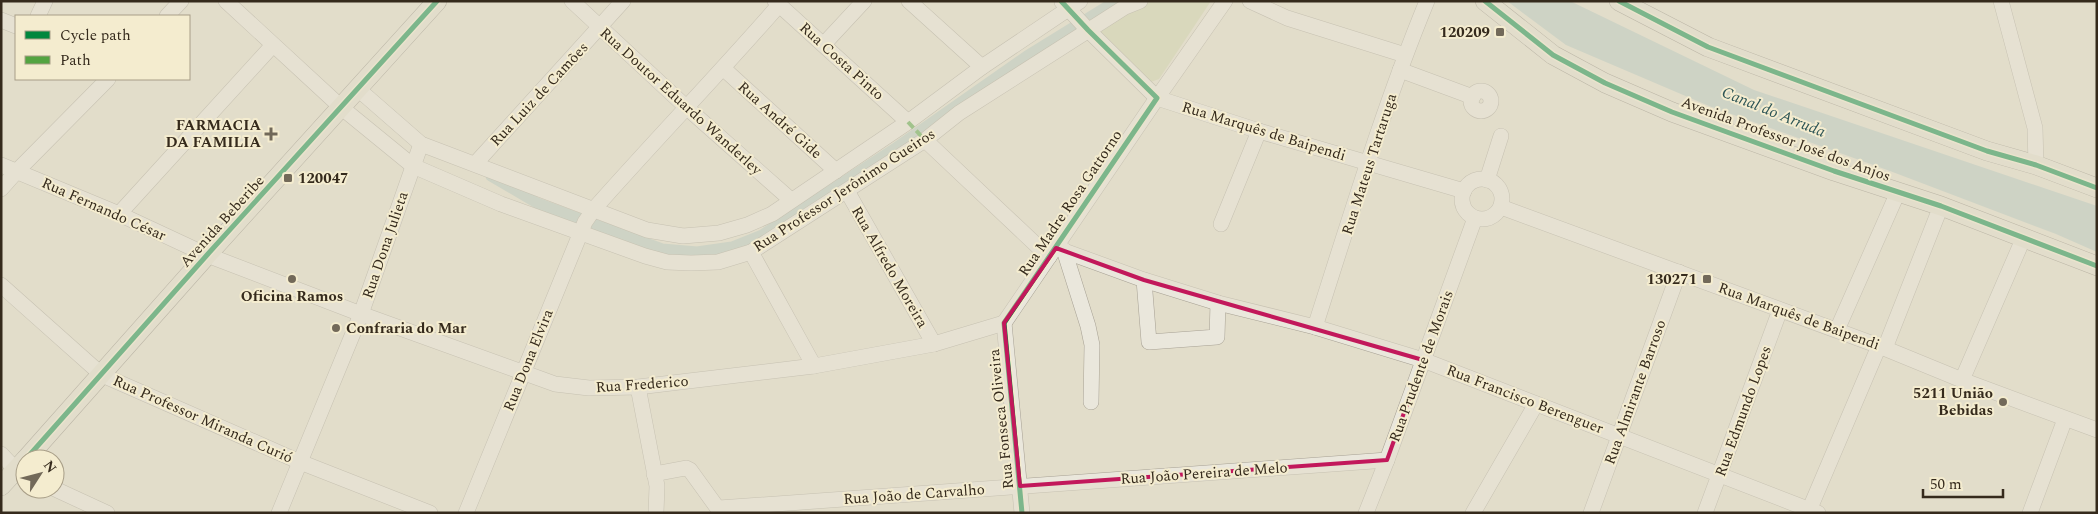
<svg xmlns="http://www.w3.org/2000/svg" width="2098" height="514" font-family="Spectral,serif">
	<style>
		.green { fill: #cfd3ac }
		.water { fill: #b6c8be }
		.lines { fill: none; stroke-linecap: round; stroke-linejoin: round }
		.canal { stroke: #b6c8be; stroke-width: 11 }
		.minor-casing { stroke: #a7a194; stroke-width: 16 }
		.major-casing { stroke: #8d877a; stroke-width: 20 }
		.minor { stroke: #eae7dc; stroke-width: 15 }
		.major { stroke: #e2decd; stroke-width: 19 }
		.quiet { stroke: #53a441; stroke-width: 4; stroke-dasharray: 8 4; stroke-linecap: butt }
		.cycleway-casing { stroke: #f4eccf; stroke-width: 8 }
		.cycleway { stroke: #00873e; stroke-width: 5 }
		.marked { fill: none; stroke: #c2185b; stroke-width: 4; stroke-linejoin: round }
		.poi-dot { fill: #726959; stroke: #f4eccf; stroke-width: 2 }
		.labels { text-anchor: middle; stroke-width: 4; stroke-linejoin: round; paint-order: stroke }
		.poi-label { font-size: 15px; font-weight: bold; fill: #352a1c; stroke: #f4eccf; text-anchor: end }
		.street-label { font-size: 15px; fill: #352a1c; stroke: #f4eccf }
		.water-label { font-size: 16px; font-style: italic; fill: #2c5455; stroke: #f4eccf }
	</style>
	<rect width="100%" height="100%" fill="#e2ddca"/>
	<path class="green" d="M1153 1H1211L1159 79 1151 82 1101 36 1099 25 1140 5Z"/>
	<path class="water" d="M1507 1H1570L1754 90 2097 206V252L2056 234 1890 171 1709 106 1566 45Z"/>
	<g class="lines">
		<path class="canal" d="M491 176 537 203 662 249 697 252 732 247 762 235 897 147 1027 56 1116 1"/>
		<g class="minor-casing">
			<g id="minor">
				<path d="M226 1 342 108 413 166 501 204 645 256 667 262 691 263 718 262 751 252 925 140 959 113 1125 7 1140 1"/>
				<path d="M572 1 686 107 791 200"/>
				<path d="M775 1 908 122"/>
				<path d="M909 1 982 67"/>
				<path d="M1250 1 1287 18 1405 55"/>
				<path d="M2001 1 2035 128 2036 165"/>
				<path d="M1062 2 1088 30 1157 98 1259 131 1464 191"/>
				<path d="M38 16 45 1"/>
				<path d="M167 16 181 1"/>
				<path d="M1 20 16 26"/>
				<path d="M824 44 864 1"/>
				<path d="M724 69 836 171"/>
				<path d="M1400 70 1473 97"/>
				<path d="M358 89 421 144 647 230 683 236 719 233 747 225 772 214 908 122 982 67 1080 1"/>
				<circle cx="1481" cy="101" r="10"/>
				<path d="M925 140 1049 257"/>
				<path d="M475 164 623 1"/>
				<path d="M1 165 119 214 207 255 361 314 555 384 589 388 638 387 814 366 934 344 1004 323"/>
				<circle cx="1482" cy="199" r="20"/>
				<path d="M1487 180 1501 136"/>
				<path d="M1 189 17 171 108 79"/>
				<path d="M847 191 934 344"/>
				<path d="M1501 207 1879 346 1962 380 2097 430"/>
				<path d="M119 214 273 45"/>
				<path d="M1221 224 1259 131"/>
				<path d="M1056 248 1144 280 1218 303 1315 327 1423 360 1818 513"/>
				<path d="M1064 250 1088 326 1092 345 1091 402"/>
				<path d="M751 252 814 366"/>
				<path d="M1144 280 1149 342 1217 337 1218 303"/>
				<path d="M1 285 102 375 300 462 430 513"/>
				<path d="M1004 323 1157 98 1225 1"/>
				<path d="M1004 323 1022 513"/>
				<path d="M1315 327C1350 218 1383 108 1427 1"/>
				<path d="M1837 330 1898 192"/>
				<path d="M1885 348 1941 206"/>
				<path d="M1962 380 2024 237"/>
				<path d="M638 387 657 486 656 513"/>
				<path d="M1 454 16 470 25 475"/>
				<path d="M654 474 686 468 690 470 721 513"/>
				<path d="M55 489 107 513"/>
				<path d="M719 508 1387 460"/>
				<path d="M279 513 361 314 421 144"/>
				<path d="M466 513 585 222 594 209C655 140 719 74 779 5"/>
				<path d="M1366 513 1387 460 1475 218"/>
				<path d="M1473 513 1536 404"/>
				<path d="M1591 513 1679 272"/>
				<path d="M1705 513 1780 310"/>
				<path d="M1808 513 1879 346"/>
				<path d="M2030 513 2065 419"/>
			</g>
		</g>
		<g class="major-casing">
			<g id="major">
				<path d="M1485 1 1553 55 1605 83 1672 112 1834 171 1941 206 2097 266"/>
				<path d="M1619 1 1708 47 1987 151 2036 165 2097 188"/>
				<path d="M26 459 207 255 437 1"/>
				<path d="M1 486 25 460"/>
			</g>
		</g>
		<use href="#minor" class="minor"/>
		<use href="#major" class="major"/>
		<path class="quiet" d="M908 122 925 140"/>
		<g class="cycleway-casing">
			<g id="cycleway">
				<path d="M1485 1 1553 55 1605 83 1672 112 1834 171 1941 206 2097 266"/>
				<path d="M1619 1 1708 47 1987 151 2036 165 2097 188"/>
				<path d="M26 459 207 255 437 1"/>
				<path d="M1022 513 1004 323 1157 98 1088 30 1061 1"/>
			</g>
		</g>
		<use href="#cycleway" class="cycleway"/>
	</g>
	<path d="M0 0H2098V514H0ZM1056 248 1144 280 1423 360 1387 460 1020 486 1004 323Z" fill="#e2ddca" fill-opacity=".55" fill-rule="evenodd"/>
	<path class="marked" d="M1056 248 1144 280 1423 360 1387 460 1020 486 1004 323Z"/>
	<g class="poi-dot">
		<rect x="1495" y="27" width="10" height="10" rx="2.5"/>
		<path d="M268.5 126.5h5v5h5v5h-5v5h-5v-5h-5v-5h5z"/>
		<rect x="283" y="173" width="10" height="10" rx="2.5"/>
		<circle cx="292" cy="279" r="5"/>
		<rect x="1702" y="274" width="10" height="10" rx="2.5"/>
		<circle cx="336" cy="328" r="5"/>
		<circle cx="2003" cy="402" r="5"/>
	</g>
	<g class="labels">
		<g class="poi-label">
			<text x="1490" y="37">120209</text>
			<text x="261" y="130">FARMACIA<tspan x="261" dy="17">DA FAMILIA</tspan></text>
			<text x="298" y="183" text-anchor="start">120047</text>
			<text x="1697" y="284">130271</text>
			<text x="292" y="301" text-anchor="middle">Oficina Ramos</text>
			<text x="346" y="333" text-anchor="start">Confraria do Mar</text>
			<text x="1993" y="398">5211 União<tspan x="1993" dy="17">Bebidas</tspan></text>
		</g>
		<g class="street-label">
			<text transform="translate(842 61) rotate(42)" y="5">Rua Costa Pinto</text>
			<text transform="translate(539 94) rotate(-47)" y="5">Rua Luiz de Camões</text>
			<text transform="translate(681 101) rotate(42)" y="5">Rua Doutor Eduardo Wanderley</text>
			<text transform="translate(780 120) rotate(42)" y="5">Rua André Gide</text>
			<text transform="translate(1264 131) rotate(17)" y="5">Rua Marquês de Baipendi</text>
			<text transform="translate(1786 139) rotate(20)" y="5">Avenida Professor José dos Anjos</text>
			<text transform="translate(1369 164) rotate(-72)" y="5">Rua Mateus Tartaruga</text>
			<text transform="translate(844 190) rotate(-33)" y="5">Rua Professor Jerônimo Gueiros</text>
			<text transform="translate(1070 203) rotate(-56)" y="5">Rua Madre Rosa Gattorno</text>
			<text transform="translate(104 209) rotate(24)" y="5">Rua Fernando César</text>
			<text transform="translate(222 221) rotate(-48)" y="5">Avenida Beberibe</text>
			<text transform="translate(385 245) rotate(-71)" y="5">Rua Dona Julieta</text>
			<text transform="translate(890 267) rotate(60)" y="5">Rua Alfredo Moreira</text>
			<text transform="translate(1799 316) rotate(20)" y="5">Rua Marquês de Baipendi</text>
			<text transform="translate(528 360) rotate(-68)" y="5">Rua Dona Elvira</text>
			<text transform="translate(1421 366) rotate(-70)" y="5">Rua Prudente de Morais</text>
			<text transform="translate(642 384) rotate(-4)" y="5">Rua Frederico</text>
			<text transform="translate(1635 392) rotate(-70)" y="5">Rua Almirante Barroso</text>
			<text transform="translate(1525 399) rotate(21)" y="5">Rua Francisco Berenguer</text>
			<text transform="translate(1743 411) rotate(-70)" y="5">Rua Edmundo Lopes</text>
			<text transform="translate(203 419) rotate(24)" y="5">Rua Professor Miranda Curió</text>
			<text transform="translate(1001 419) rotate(-96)" y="5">Rua Fonseca Oliveira</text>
			<text transform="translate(1204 473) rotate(-4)" y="5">Rua João Pereira de Melo</text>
			<text transform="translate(914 494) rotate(-4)" y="5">Rua João de Carvalho</text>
		</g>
		<g class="water-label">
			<text transform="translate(1774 111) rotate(22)" y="6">Canal do Arruda</text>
		</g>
	</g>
	<rect width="2098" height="514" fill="none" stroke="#352a1c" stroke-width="5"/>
	<rect x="15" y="15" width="175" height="65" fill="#f4eccf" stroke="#a89e87"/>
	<rect x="25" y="31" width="25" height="8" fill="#00873e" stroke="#a89e87"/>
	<text x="60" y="40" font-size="15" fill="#352a1c">Cycle path</text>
	<rect x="25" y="56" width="25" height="8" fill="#53a441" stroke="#a89e87"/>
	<text x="60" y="65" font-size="15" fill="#352a1c">Path</text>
	<g transform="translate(40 474) rotate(54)"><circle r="24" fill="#f4eccf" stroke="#a89e87"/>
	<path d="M0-4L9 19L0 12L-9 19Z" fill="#726959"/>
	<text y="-8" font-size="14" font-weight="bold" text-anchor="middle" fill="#352a1c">N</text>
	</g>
	<path d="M1923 489v8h80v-8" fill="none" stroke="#352a1c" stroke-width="2.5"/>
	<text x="1930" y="489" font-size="15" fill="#352a1c" stroke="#f4eccf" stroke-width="4" paint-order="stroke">50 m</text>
</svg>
